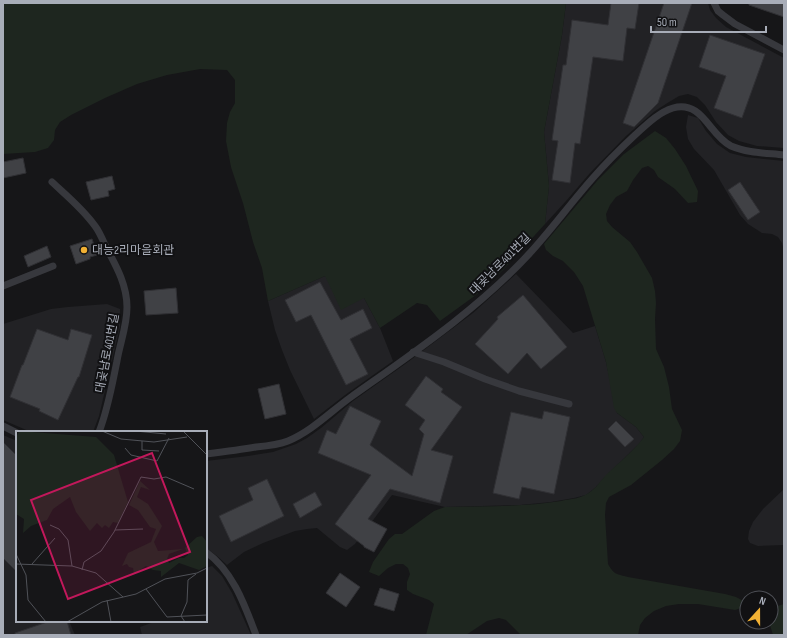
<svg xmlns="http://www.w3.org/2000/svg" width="787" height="638" font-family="'Sofia Sans Condensed','Noto Sans KR',sans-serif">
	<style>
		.built { fill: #222225 }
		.green { fill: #1e261f }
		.building { fill: #404145; stroke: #303034 }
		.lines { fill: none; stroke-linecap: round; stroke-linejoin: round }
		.lane { stroke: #37383d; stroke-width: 7 }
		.poi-dot { fill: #f2b134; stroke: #111113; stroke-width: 1.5 }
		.labels { text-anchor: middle; stroke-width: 4; stroke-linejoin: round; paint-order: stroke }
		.poi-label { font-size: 12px; fill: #a8adb8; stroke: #111113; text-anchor: start }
		.street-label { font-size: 12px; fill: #a8adb8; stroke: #111113 }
		.inset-road { fill: none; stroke: #505258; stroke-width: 1 }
		.view { fill: #c2185b; fill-opacity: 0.15; stroke: #c2185b; stroke-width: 2 }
		.inset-edge { fill: none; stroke: #a8adb8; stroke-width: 2 }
	</style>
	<rect width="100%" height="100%" fill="#161618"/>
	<g class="built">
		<path d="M566 3H708L710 10 716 18 726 27 784 58V148L757 146 739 141 728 135 716 122 705 105 697 97 688 94 679 96 669 102 655 111 626 136 590 173 566 201 545 224 549 186 544 132 562 35Z"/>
		<path d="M688 115 698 118 706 131 717 144 730 153 746 157 784 161V251L782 243 778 237 772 234 762 233 748 224 740 215 714 170 694 149 688 139 686 127Z"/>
		<path d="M516 274 573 333 595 326 606 362 617 413 636 427 644 437 639 444 606 476 595 488 586 495 574 498 551 502 520 505 445 507 392 495 355 544 347 550 340 547 317 528 307 529 295 531 263 543 244 552 227 565 217 556 206 548V461L248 456 273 452 296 444 307 438 321 428 353 401 408 362 473 313Z"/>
		<path d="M325 276 364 298 380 328 393 361 345 395 314 419 290 370 282 350 275 330 268 301Z"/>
		<path d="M107 304 120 309V326L99 416 93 432H31L3 420V324L51 309 68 307Z"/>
		<path d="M3 435 17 441V621H69L75 635H3Z"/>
		<path d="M784 489V545L758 546 750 543 748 539 749 531 753 522 763 509Z"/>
		<path d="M212 566 222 576 232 593 251 635H142L140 627 157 621H206V568Z"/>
	</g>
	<g class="green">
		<path d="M3 3H566L562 35 544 132 549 186 545 224 503 270 476 295 440 321 427 305 417 303 380 328 364 298 341 310 325 276 268 301 262 268 253 242 243 203 231 167 226 141 227 123 230 112 235 103V80L227 70 200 69 167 75 137 84 105 98 71 115 60 122 55 130 54 140 48 148 35 152 3 154Z"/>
		<path d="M655 131 666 138 675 149 686 166 698 191 697 202 688 203 675 189 658 177 654 170 648 166 642 168 633 180 627 191 616 197 610 205 606 214 607 221 612 227 630 242 637 252 652 278 655 291 656 303 655 319 656 349 664 367 669 387 672 409 682 430 680 441 674 449 662 460 631 485 609 497 606 503 605 515 608 564C614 575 617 574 628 577L725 594 736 597 747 603V606L735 610 698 604H679L666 606 654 611 645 618 640 625 638 635H521L506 620 499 618 487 621 466 635H426L434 604 429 600 413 594 407 590V582L410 574 408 568 403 564H396L388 568 379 576 369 572 373 562 389 539 395 534H402L434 511 445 507C484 506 523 507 561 501 569 499 578 499 585 495 594 491 599 483 605 476 618 463 633 452 644 437L636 427 617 413 614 408 606 362 583 286 574 272 563 261 553 256 546 250 544 244 597 181 624 154Z"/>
		<path d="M784 604V635H773L769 622H771V608Z"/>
	</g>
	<g class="building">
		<path d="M611 3H639L635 29 627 28 623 61 593 57 580 144 575 143 570 183 552 180 558 141 552 140 563 65H566L572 20 608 25Z"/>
		<path d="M664 3H692L658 103 634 127 623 123Z"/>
		<path d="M749 3H784V17L749 5Z"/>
		<path d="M710 35 765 54 742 118 714 108 726 76 699 67Z"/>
		<path d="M23 158 26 173 3 178V162Z"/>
		<path d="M112 176 115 189 108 191 109 196 91 200 86 182Z"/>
		<path d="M740 182 760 212 748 220 728 190Z"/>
		<path d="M92 239 97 255 90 257V259L76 264 70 246Z"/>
		<path d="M47 246 51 257 28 267 24 256Z"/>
		<path d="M320 282 341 320 363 309 372 328 350 339 368 374 346 385 311 315 296 322 285 300Z"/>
		<path d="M176 288 178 313 146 315 144 291Z"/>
		<path d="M523 295 567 347 541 369 527 353 508 374 475 344 498 319 497 317Z"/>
		<path d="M37 329 68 340 71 329 92 335 79 377H78L58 420 39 411 40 409 10 397 22 365H23Z"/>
		<path d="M426 376 443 389 441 392 462 407 431 450 453 456 440 503 390 489 368 519 387 529 374 552 364 547V546L335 524 371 475 318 453 327 430 336 434 350 406 381 421 370 445 412 476 424 434 419 429 425 420 405 405Z"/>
		<path d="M279 384 286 414 265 419 258 389Z"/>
		<path d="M544 411 570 417 554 494 522 487 519 499 493 493 511 412 542 419Z"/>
		<path d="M616 421 634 439 625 447 608 429Z"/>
		<path d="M3 442 17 456V572L3 558Z"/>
		<path d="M267 479 284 516 231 542 219 516 253 500 248 488Z"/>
		<path d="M315 492 322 505 300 518 293 504Z"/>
		<path d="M340 573 360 587 346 607 326 593Z"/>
		<path d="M380 588 399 594 394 611 374 605Z"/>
		<path d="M50 621H67L71 635H15V633Z"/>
	</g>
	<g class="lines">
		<g class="lane">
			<path d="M714 3 718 11 723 15 735 24 784 50"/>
			<path d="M52 182C67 196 83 209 95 226 99 231 102 238 105 245 115 264 127 284 127 307 127 326 120 343 117 361 112 385 108 409 99 432"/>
			<path d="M3 286 53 266"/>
			<path d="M413 352 444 362 485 379 519 391 569 404"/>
			<path d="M3 426 17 433"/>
			<path d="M206 454C223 452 240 450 256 447 267 446 278 445 288 441 312 431 330 412 351 397 413 353 477 310 529 254 551 230 570 204 592 179 605 164 620 149 635 135 646 125 659 112 673 108 703 100 709 135 731 146 747 153 766 153 784 155"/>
			<path d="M206 552C233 571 245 606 256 635"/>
		</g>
	</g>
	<circle class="poi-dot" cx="84" cy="250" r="4"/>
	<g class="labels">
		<g class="poi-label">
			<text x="92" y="254">대능2리마을회관</text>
		</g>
		<g class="street-label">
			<text transform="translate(500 264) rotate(-45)" y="4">대곶남로401번길</text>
			<text transform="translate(107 353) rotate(-79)" y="4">대곶남로401번길</text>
		</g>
	</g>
	<g transform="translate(16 431)">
		<rect width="191" height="191" fill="#161618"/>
		<path d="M3 0 80 6 98 24 112 71 102 92 97 91 93 97 89 94 86 97 81 92 74 100 60 81 54 66 37 78 31 89 15 95 7 102 8 88 0 83V7ZM124 50 134 59 125 56 121 66 132 73 146 95 138 111 142 120 167 118 153 123 151 128 153 132 163 127H168L172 124 169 117 181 106 186 105 191 111V135L183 139 163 132 145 146V140L137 139 130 135 118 143 117 137 113 136 111 133 106 135 112 122 135 111 140 98 134 96 122 79 113 74Z" fill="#1e261f"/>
		<path class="inset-road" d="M86 0 105 8 138 11 171 6M119 0 150 3M167 0 191 24M126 10V19L143 20M109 17 115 24 141 30 153 7M34 94 43 98 52 109 56 135M99 99 127 98M0 123 10 144 12 169 30 191M0 133 56 135 80 142 107 166M16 133 39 107M66 139 68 131 85 120 98 101 125 46 138 48 150 46 178 58M130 158 151 186 191 184M91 169 95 191M51 191 86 171 120 163 149 148 181 142 191 137M169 191 165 185 171 171 172 149 180 143"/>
		<path class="view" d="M136 22 174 121 52 168 15 69Z"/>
		<rect width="191" height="191" class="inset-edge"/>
	</g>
	<rect width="787" height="638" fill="none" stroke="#a8adb8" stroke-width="8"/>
	<g transform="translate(759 610) rotate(21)"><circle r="19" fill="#111113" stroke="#4d4f55"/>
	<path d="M0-3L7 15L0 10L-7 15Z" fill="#f2b134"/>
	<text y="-6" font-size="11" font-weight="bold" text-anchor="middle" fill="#a8adb8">N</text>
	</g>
	<path d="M651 26v6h115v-6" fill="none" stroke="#a8adb8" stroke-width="2"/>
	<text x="657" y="26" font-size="12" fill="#a8adb8" stroke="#111113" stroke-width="3" paint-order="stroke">50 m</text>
</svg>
